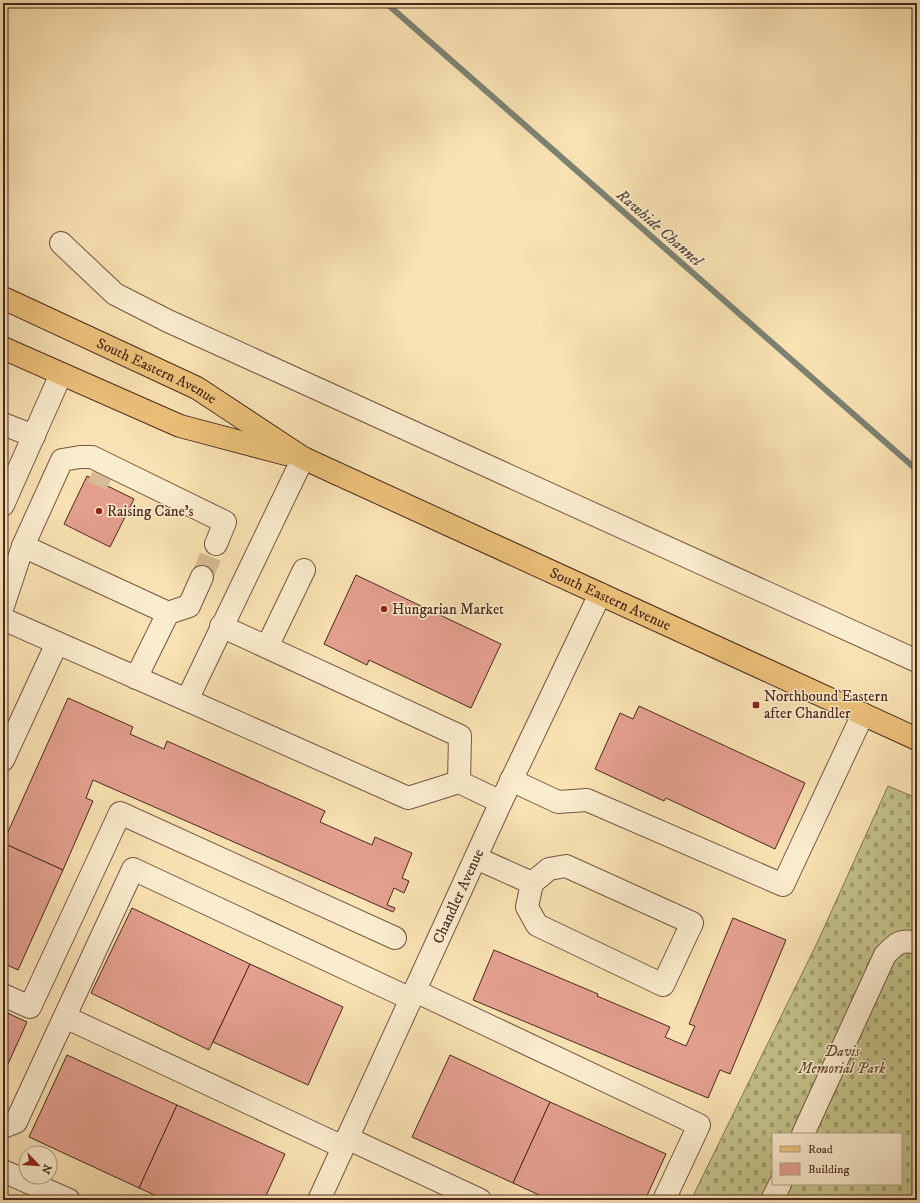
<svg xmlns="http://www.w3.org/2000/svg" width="920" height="1203" font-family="'IM FELL DW Pica',serif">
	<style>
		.cemetery { fill: url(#cemetery-stones); stroke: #867552; fill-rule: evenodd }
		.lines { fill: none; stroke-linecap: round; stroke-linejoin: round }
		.stream { stroke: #7c8272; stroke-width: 6 }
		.building { fill: #e4a08f; stroke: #49281c }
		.minor-tunnel { stroke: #d6bd95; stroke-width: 22; stroke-dasharray: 22 11; stroke-linecap: butt }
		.minor-casing { stroke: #755642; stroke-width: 24 }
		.major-casing { stroke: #49281c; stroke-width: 24 }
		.minor { stroke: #fbecce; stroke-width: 22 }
		.major { stroke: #ecc17a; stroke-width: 22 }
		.poi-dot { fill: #8f2418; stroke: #fbecce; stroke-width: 1.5 }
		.labels { text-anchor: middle; stroke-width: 3; stroke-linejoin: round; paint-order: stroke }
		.street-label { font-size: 15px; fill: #49281c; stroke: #fbecce }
		.poi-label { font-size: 15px; fill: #49281c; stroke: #fbecce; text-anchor: start }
		.park-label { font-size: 15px; font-style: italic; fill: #684e37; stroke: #fbecce }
		.water-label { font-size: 16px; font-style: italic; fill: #5e4e40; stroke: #fbecce }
	</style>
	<defs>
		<pattern id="cemetery-stones" width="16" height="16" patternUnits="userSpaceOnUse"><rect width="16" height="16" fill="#c3c289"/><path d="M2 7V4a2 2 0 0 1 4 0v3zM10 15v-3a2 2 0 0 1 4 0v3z" fill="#a09e6f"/></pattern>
	</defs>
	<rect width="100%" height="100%" fill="#f9e2b3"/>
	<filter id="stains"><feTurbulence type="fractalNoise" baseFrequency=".005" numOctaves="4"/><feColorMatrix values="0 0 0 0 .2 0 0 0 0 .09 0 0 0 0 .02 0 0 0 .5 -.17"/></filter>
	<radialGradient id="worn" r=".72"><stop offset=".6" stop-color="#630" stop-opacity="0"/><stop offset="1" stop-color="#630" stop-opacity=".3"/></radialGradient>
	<path class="cemetery" d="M888 786 917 798V1200H691L818 941ZM773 1134H901V1184H773Z"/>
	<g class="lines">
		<path class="stream" d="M386 3 917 470"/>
	</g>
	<g class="building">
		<path d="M87 476 134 499 110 547 64 524Z"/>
		<path d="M356 575 501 644 471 708 369 660 367 665 324 644Z"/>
		<path d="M68 698 133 727 130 734 164 749 167 741 325 811 320 822 372 845 375 837 412 853 402 878 409 881 404 893 394 888 387 905 395 908 393 912 93 780 86 798 93 801 63 870 3 843Z"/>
		<path d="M639 706 805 783 775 849 666 798 664 801 595 769 620 713 633 719Z"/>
		<path d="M3 843 63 870 18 970 3 963Z"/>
		<path d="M132 908 250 964 209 1050 91 993Z"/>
		<path d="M733 918 786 940 730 1074 720 1070 708 1098 473 1000 494 950 598 994 597 996 670 1027 665 1037 686 1046 695 1026 689 1024Z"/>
		<path d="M250 964 343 1007 308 1085 213 1042Z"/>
		<path d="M3 1011 27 1022 3 1075Z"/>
		<path d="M67 1055 177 1105 139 1188 29 1137Z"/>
		<path d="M450 1055 550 1102 513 1183 412 1137Z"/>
		<path d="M550 1102 666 1154 645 1200H550L513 1183Z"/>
		<path d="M177 1105 285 1154 264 1200H166L139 1188Z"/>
	</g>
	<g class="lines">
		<g class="minor-tunnel">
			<path d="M93 471 111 480"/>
			<path d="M202 577 216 544"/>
		</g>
		<g class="minor-casing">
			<g id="minor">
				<path d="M61 243 115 294 168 321 917 661"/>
				<path d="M3 424 34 436"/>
				<path d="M3 505 61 374"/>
				<path d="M23 546 62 460 80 457H92L225 522 216 544"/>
				<path d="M3 606 23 546 168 613 136 678"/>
				<path d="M168 613 189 606 202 577"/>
				<path d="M3 619 187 700 303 458"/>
				<path d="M267 647 304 570"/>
				<path d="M187 700 408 798 459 782 460 736 221 626"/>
				<path d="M3 760 57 643"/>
				<path d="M511 780 558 802 587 800 783 885 863 714"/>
				<path d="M459 782 501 802"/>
				<path d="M476 858 532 883 549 869 566 866 692 923 663 985 537 925 527 907 532 883"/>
				<path d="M415 991 699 1125 664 1200"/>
				<path d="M3 995 30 1007 120 813 395 938"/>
				<path d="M65 1017 343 1147"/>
				<path d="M3 1127 16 1122 133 869 411 999"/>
				<path d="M803 1134 885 955C897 943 900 939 917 943"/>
				<path d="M347 1138 480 1200"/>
				<path d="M3 1171 69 1200"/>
				<path id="s1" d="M319 1200 501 802 600 594"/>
				<path d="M772 1200 780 1184"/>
			</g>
		</g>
		<g class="major-casing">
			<g id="major">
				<path id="s2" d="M3 298 197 388 303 458 917 739"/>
				<path d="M3 348 180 426 286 454"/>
			</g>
		</g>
		<use href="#minor" class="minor"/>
		<use href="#major" class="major"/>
	</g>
	<g class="poi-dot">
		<circle cx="99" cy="511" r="4"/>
		<circle cx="384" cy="609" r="4"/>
		<rect x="752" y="701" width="8" height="8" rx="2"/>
	</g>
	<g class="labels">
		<g class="street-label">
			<text dy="5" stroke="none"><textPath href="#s2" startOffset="170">South Eastern Avenue</textPath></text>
			<text dy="5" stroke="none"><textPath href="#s2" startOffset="679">South Eastern Avenue</textPath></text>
			<text dy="5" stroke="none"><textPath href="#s1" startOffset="334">Chandler Avenue</textPath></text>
		</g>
		<g class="poi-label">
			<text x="107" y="516">Raising Cane's</text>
			<text x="392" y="614">Hungarian Market</text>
			<text x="764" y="701">Northbound Eastern<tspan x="764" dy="17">after Chandler</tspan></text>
		</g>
		<g class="park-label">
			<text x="842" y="1056">Davis<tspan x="842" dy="17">Memorial Park</tspan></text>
		</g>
		<g class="water-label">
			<text transform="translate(660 227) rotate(41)" y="6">Rawhide Channel</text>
		</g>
	</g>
	<rect width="920" height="1203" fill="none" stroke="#f9e2b3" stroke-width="16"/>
	<rect x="4" y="4" width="912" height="1195" fill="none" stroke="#49281c" stroke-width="2"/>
	<rect x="8" y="8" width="904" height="1187" fill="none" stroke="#49281c"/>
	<rect x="772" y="1133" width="130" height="52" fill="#fbecce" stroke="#b49e87"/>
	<rect x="780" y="1146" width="20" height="6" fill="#ecc17a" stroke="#b49e87"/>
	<text x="808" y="1153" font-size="12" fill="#49281c">Road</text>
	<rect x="780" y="1163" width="20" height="12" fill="#e4a08f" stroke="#b49e87"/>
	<text x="808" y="1173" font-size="12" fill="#49281c">Building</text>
	<g transform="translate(38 1165) rotate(115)"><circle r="19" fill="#fbecce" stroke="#b49e87"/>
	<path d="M0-3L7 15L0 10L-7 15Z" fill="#8f2418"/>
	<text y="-6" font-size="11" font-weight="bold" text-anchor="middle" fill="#49281c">N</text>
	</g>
	<rect width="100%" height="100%" filter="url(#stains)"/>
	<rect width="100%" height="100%" fill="url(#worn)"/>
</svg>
